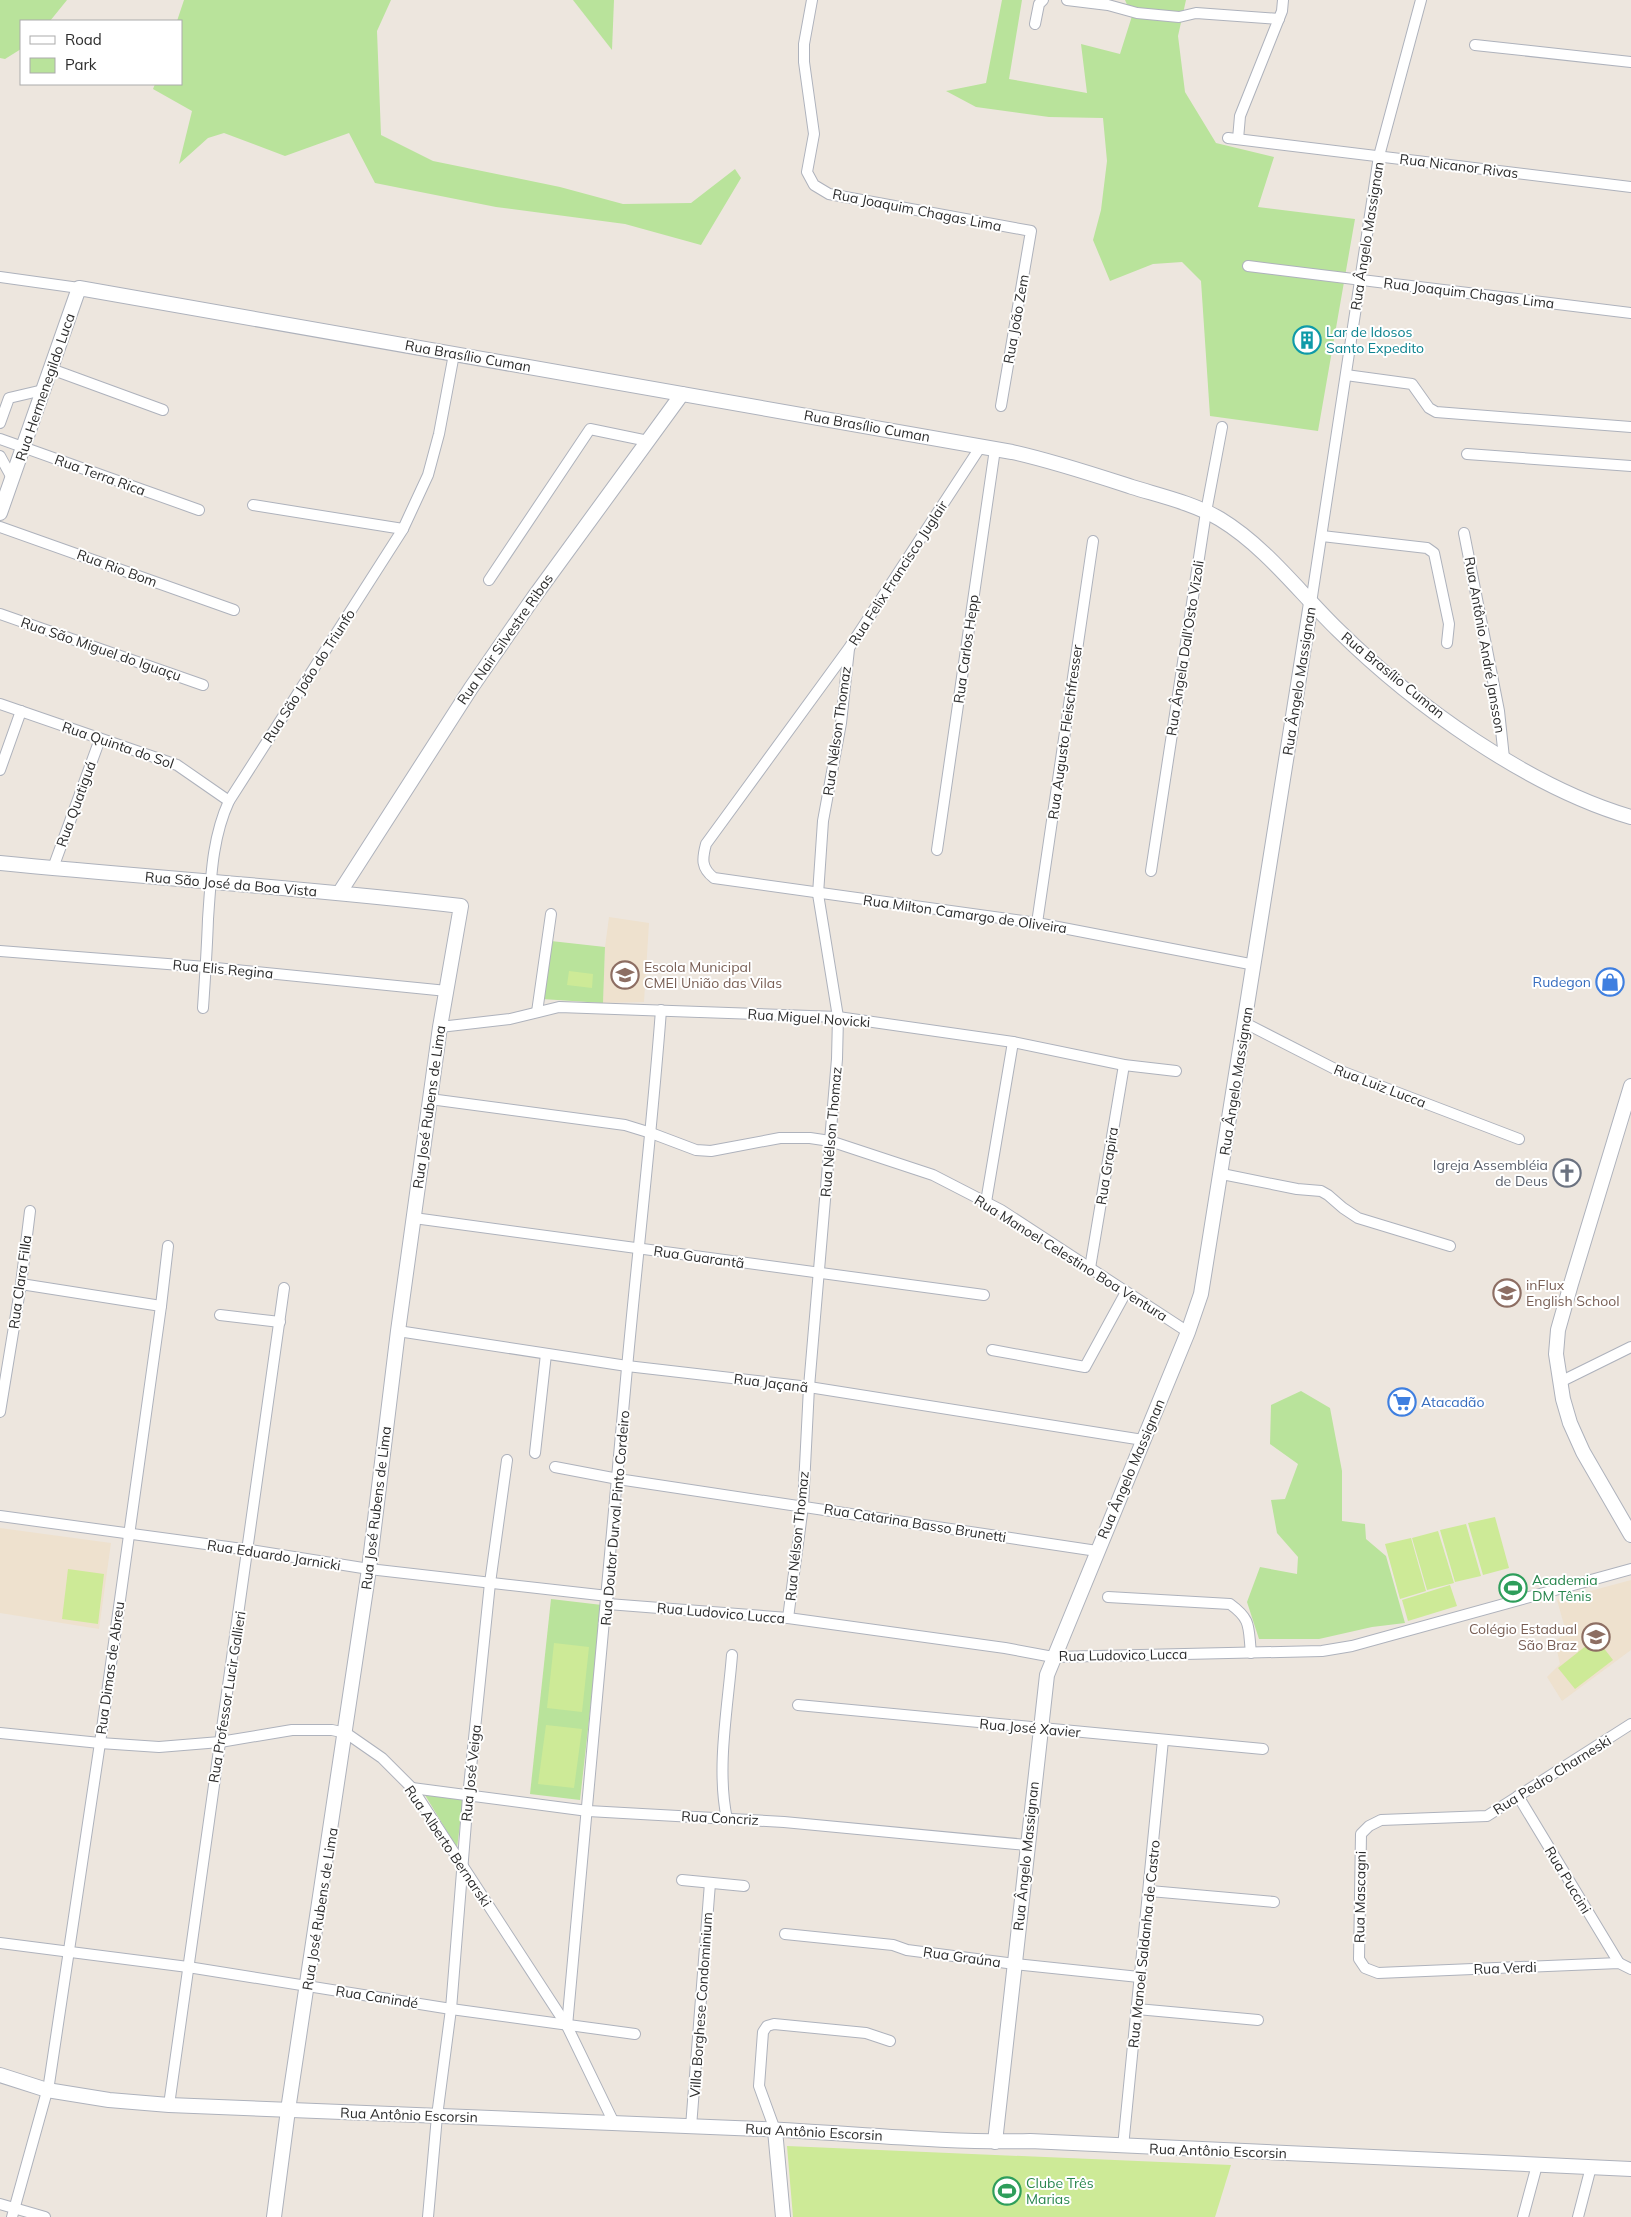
<svg xmlns="http://www.w3.org/2000/svg" width="1631" height="2217" font-family="Mulish,sans-serif">
	<style>
		.education { fill: #eee1ce }
		.green { fill: #b9e39b }
		.pitch { fill: #cdea97 }
		.lines { fill: none; stroke-linecap: round; stroke-linejoin: round }
		.street-casing { stroke: #aeb2bc; stroke-width: 12 }
		.secondary-casing { stroke: #aeb2bc; stroke-width: 16 }
		.street { stroke: #fff; stroke-width: 10 }
		.secondary { stroke: #fff; stroke-width: 14 }
		.labels { text-anchor: middle; stroke-width: 4; stroke-linejoin: round; paint-order: stroke }
		.street-label { font-size: 14px; fill: #2c2c2c; stroke: #fff }
		.culture-label { font-size: 14px; fill: #0d838f; stroke: #fff; text-anchor: start }
		.education-label { font-size: 14px; fill: #785e54; stroke: #fff; text-anchor: start }
		.shop-label { font-size: 14px; fill: #366cbe; stroke: #fff; text-anchor: end }
		.worship-label { font-size: 14px; fill: #5b616d; stroke: #fff; text-anchor: end }
		.leisure-label { font-size: 14px; fill: #27864d; stroke: #fff; text-anchor: start }
	</style>
	<rect width="100%" height="100%" fill="#ede6de"/>
	<g class="education">
		<path d="M609 917 649 923 644 1002 603 1003 605 947Z"/>
		<path d="M0 1528 111 1543 99 1629 0 1613Z"/>
		<path d="M1631 1580V1650L1562 1701 1547 1677 1560 1664 1555 1642 1566 1632 1557 1600Z"/>
	</g>
	<g class="green">
		<path d="M0 0H67L50 21H21V49L5 59 0 58Z"/>
		<path d="M184 0H391L377 31 381 135 433 161 560 187 623 204 691 203 735 169 741 178 701 245 625 224 496 207 375 183 349 133 285 156 224 133 208 138 179 164 192 111 153 89 155 84H181V21H177Z"/>
		<path d="M573 0H614L612 50Z"/>
		<path d="M1002 0H1022L1009 79 1087 93 1081 44 1120 54 1132 16 1125 0H1186L1178 36 1185 92 1216 143 1274 157 1258 207 1355 219 1318 431 1210 416 1201 281 1182 262 1153 264 1110 281 1093 240 1101 210 1107 161 1103 118 1049 117 976 107 946 91 986 83Z"/>
		<path d="M551 941 605 947 603 1003 542 999Z"/>
		<path d="M1301 1391 1330 1408 1342 1471V1521L1365 1524 1366 1539 1386 1556 1405 1623 1372 1627 1319 1639H1259L1247 1602 1260 1567 1297 1574 1298 1557 1277 1533 1271 1500 1285 1499 1298 1464 1270 1444 1271 1405Z"/>
		<path d="M551 1599 602 1605 580 1800 530 1794Z"/>
		<path d="M425 1795 463 1800 457 1848Z"/>
	</g>
	<g class="pitch">
		<path d="M569 971 593 974 592 988 567 985Z"/>
		<path d="M1495 1517 1509 1568 1483 1575 1468 1523Z"/>
		<path d="M1466 1524 1481 1576 1455 1582 1440 1530Z"/>
		<path d="M1438 1531 1454 1583 1427 1590 1412 1538Z"/>
		<path d="M1411 1538 1426 1591 1400 1599 1385 1544Z"/>
		<path d="M68 1569 104 1574 98 1624 62 1619Z"/>
		<path d="M1450 1585 1457 1606 1408 1621 1402 1600Z"/>
		<path d="M1596 1638 1613 1660 1575 1689 1558 1668Z"/>
		<path d="M554 1643 589 1647 582 1712 547 1708Z"/>
		<path d="M546 1725 582 1729 574 1788 538 1784Z"/>
		<path d="M787 2146 1231 2165 1215 2217H793Z"/>
	</g>
	<g class="lines">
		<g class="street-casing">
			<g id="street">
				<path d="M812 0 804 44V62L814 134 807 172 814 185 829 194 1031 231 1001 406"/>
				<path d="M1067 0 1108 5 1137 13 1179 17 1196 13 1279 19"/>
				<path d="M1035 24 1039 4 1043 0"/>
				<path d="M1475 45 1631 62"/>
				<path d="M1228 138 1631 187"/>
				<path d="M1238 139 1240 116 1282 11 1283 0"/>
				<path d="M1248 266 1631 313"/>
				<path d="M0 277 79 288"/>
				<path d="M51 369 163 410"/>
				<path d="M1346 375 1412 384 1429 408 1436 412 1631 427"/>
				<path d="M0 423 9 398 43 390"/>
				<path d="M0 439 199 510"/>
				<path d="M981 446 849 648 706 844C702 859 701 868 714 878L1037 923 1255 965"/>
				<path d="M1467 454 1631 466"/>
				<path d="M0 456 12 478"/>
				<path d="M253 505 403 529"/>
				<path d="M0 527 234 610"/>
				<path d="M1464 533 1499 711 1504 758"/>
				<path d="M1322 536 1427 548 1434 553 1449 624 1447 643"/>
				<path d="M489 580 590 429 648 441"/>
				<path d="M1311 603 1379 156 1421 0"/>
				<path d="M0 614 203 685"/>
				<path d="M0 704 177 765 229 801"/>
				<path d="M0 770 21 711"/>
				<path d="M937 850 995 449"/>
				<path d="M53 868 100 739"/>
				<path d="M1151 871 1206 512 1222 427"/>
				<path d="M1037 923 1093 541"/>
				<path d="M0 951 206 967 447 991"/>
				<path d="M203 1008C205 978 207 949 208 919 211 878 212 838 229 801L403 529 428 475 439 434 454 354"/>
				<path d="M537 1012 551 914"/>
				<path d="M1245 1023 1333 1068 1519 1139"/>
				<path d="M440 1027 510 1019 559 1007 838 1017 1013 1042 1124 1065 1176 1071"/>
				<path d="M430 1099 625 1125 651 1133 696 1150 711 1151 780 1138H810L830 1141 933 1175 1001 1210 1188 1332"/>
				<path d="M1222 1174 1297 1189 1321 1191 1328 1195 1343 1208 1358 1218 1450 1246"/>
				<path d="M986 1202 1013 1042"/>
				<path d="M414 1218 984 1295"/>
				<path d="M1090 1268 1124 1065"/>
				<path d="M21 1284 161 1306"/>
				<path d="M220 1315 280 1322"/>
				<path d="M398 1331 627 1366 809 1387 1143 1440"/>
				<path d="M992 1350 1085 1367 1126 1292"/>
				<path d="M1560 1382 1631 1347"/>
				<path d="M0 1412 21 1284 30 1211"/>
				<path d="M535 1453 546 1354"/>
				<path d="M555 1467 618 1479 1097 1551"/>
				<path d="M0 1516 250 1550 369 1569 608 1596"/>
				<path d="M1108 1597 1230 1604C1252 1620 1248 1627 1251 1653"/>
				<path d="M608 1604 788 1618 1005 1648 1053 1657 1322 1651 1352 1646 1631 1569"/>
				<path d="M788 1618 803 1506 809 1387 837 1059 838 1017 818 894 823 821 841 723 849 649"/>
				<path d="M798 1705 1263 1749"/>
				<path d="M1631 1724 1487 1816 1381 1820 1369 1826 1361 1834 1359 1959 1365 1968 1378 1973 1619 1963 1631 1969"/>
				<path d="M0 1733 100 1743 159 1747 220 1742 292 1730H332L346 1733 382 1758 412 1788 567 2026 614 2123"/>
				<path d="M412 1788 588 1811 784 1822 1027 1845"/>
				<path d="M1518 1796 1619 1963"/>
				<path d="M727 1819C716 1769 728 1706 732 1655"/>
				<path d="M682 1880 744 1886"/>
				<path d="M1150 1891 1274 1902"/>
				<path d="M785 1934 893 1945 907 1950 1015 1964 1139 1977"/>
				<path d="M0 1943 188 1967 451 2009 635 2034"/>
				<path d="M1137 2009 1258 2020"/>
				<path d="M567 2026C588 1806 607 1587 627 1368 638 1248 652 1130 661 1010"/>
				<path d="M169 2105C207 1833 248 1561 284 1288"/>
				<path d="M691 2127 710 1883"/>
				<path d="M775 2130 759 2086 763 2032 767 2026 774 2024 866 2033 890 2041"/>
				<path d="M1123 2147 1163 1740"/>
				<path d="M0 2204 45 2217"/>
				<path d="M12 2217 49 2084 100 1743 161 1306 168 1246"/>
				<path d="M428 2217 437 2116 451 2009 468 1797 490 1583 507 1460"/>
				<path d="M1523 2217 1537 2165"/>
				<path d="M1578 2217 1591 2167"/>
			</g>
		</g>
		<g class="secondary-casing">
			<g id="secondary">
				<path d="M0 513 79 288 1012 452C1053 461 1092 474 1132 487 1161 496 1193 503 1220 519 1266 547 1300 593 1338 630 1414 705 1528 787 1631 817"/>
				<path d="M0 863C154 878 308 888 461 906L440 1027 398 1331 369 1569 288 2110 274 2217"/>
				<path d="M340 892 471 688 534 597 682 394"/>
				<path d="M1631 1086 1571 1284 1558 1330 1556 1354 1563 1399 1570 1423 1583 1452 1631 1535"/>
				<path d="M0 2075 47 2090 109 2100 169 2105C366 2114 564 2122 762 2129 851 2133 941 2143 1030 2141L1631 2169"/>
				<path d="M775 2130 783 2217"/>
				<path d="M995 2142 1047 1675 1188 1332 1201 1294 1311 603"/>
			</g>
		</g>
		<use href="#street" class="street"/>
		<use href="#secondary" class="secondary"/>
	</g>
	<defs>
		<g id="building-ring" transform="scale(1.4375)"><circle r="9.5" fill="#fff" stroke="#0f9aa8" stroke-width="1.5"/><path d="M-4-6H4V6H1V3H-1V6H-4ZM-2.5-4.3h1.7v1.8h-1.7ZM.8-4.3h1.7v1.8H.8ZM-2.5-1h1.7V.8h-1.7ZM.8-1h1.7V.8H.8Z" fill="#0f9aa8"/></g>
		<g id="school-ring" transform="scale(1.4375)"><circle r="9.5" fill="#fff" stroke="#8d6e63" stroke-width="1.5"/><path d="M0-5L7-2L0 1L-7-2ZM-4 1L0 2.5L4 1V4Q0 6-4 4Z" fill="#8d6e63"/></g>
		<g id="shop-ring" transform="scale(1.4375)"><circle r="9.5" fill="#fff" stroke="#3f7fe0" stroke-width="1.5"/><path d="M-5-2.5h2.3a2.7 3.5 0 0 1 5.4 0H5L5.5 6h-11ZM-1.5-2.5h3a1.5 2.3 0 0 0-3 0Z" fill="#3f7fe0"/></g>
		<g id="church-ring" transform="scale(1.4375)"><circle r="9.5" fill="#fff" stroke="#6b7280" stroke-width="1.5"/><path d="M-1.2-6h2.4v3.5h3.3v2.4h-3.3V6h-2.4V-.1h-3.3v-2.4h3.3Z" fill="#6b7280"/></g>
		<g id="supermarket-ring" transform="scale(1.4375)"><circle r="9.5" fill="#fff" stroke="#3f7fe0" stroke-width="1.5"/><path d="M-6-5.5h2.5l.6 2H6L4.5 2H-2.5L-4.4-4H-6ZM-1.5 3.2a1.3 1.3 0 1 0 .1 0ZM3 3.2a1.3 1.3 0 1 0 .1 0Z" fill="#3f7fe0"/></g>
		<g id="stadium-ring" transform="scale(1.4375)"><circle r="9.5" fill="#fff" stroke="#2e9e5b" stroke-width="1.5"/><path d="M0-5a6.5 5 0 1 0 0 10a6.5 5 0 1 0 0-10ZM-3.5-1.8h7v3.6h-7Z" fill="#2e9e5b"/></g>
	</defs>
	<g fill-rule="evenodd">
		<use href="#building-ring" x="1307" y="340"/>
		<use href="#school-ring" x="625" y="975"/>
		<use href="#shop-ring" x="1610" y="982"/>
		<use href="#church-ring" x="1567" y="1173"/>
		<use href="#school-ring" x="1507" y="1293"/>
		<use href="#supermarket-ring" x="1402" y="1402"/>
		<use href="#stadium-ring" x="1513" y="1588"/>
		<use href="#school-ring" x="1596" y="1637"/>
		<use href="#stadium-ring" x="1007" y="2191"/>
	</g>
	<g class="labels">
		<g class="street-label">
			<text transform="translate(1459 166) rotate(7)" y="5">Rua Nicanor Rivas</text>
			<text transform="translate(917 210) rotate(11)" y="5">Rua Joaquim Chagas Lima</text>
			<text transform="translate(1367 236) rotate(-81)" y="5">Rua Ângelo Massignan</text>
			<text transform="translate(1469 293) rotate(7)" y="5">Rua Joaquim Chagas Lima</text>
			<text transform="translate(1016 319) rotate(-80)" y="5">Rua João Zem</text>
			<text transform="translate(468 356) rotate(10)" y="5">Rua Brasílio Cuman</text>
			<text transform="translate(45 387) rotate(-71)" y="5">Rua Hermenegildo Luca</text>
			<text transform="translate(867 426) rotate(10)" y="5">Rua Brasílio Cuman</text>
			<text transform="translate(100 475) rotate(20)" y="5">Rua Terra Rica</text>
			<text transform="translate(117 568) rotate(20)" y="5">Rua Rio Bom</text>
			<text transform="translate(898 573) rotate(-57)" y="5">Rua Felix Francisco Juglair</text>
			<text transform="translate(505 639) rotate(-55)" y="5">Rua Nair Silvestre Ribas</text>
			<text transform="translate(1485 645) rotate(80)" y="5">Rua Antônio André Jansson</text>
			<text transform="translate(1185 648) rotate(-81)" y="5">Rua Ângela Dall'Osto Vizoli</text>
			<text transform="translate(101 649) rotate(19)" y="5">Rua São Miguel do Iguaçu</text>
			<text transform="translate(966 649) rotate(-82)" y="5">Rua Carlos Hepp</text>
			<text transform="translate(1393 675) rotate(39)" y="5">Rua Brasílio Cuman</text>
			<text transform="translate(309 676) rotate(-57)" y="5">Rua São João do Triunfo</text>
			<text transform="translate(1299 681) rotate(-81)" y="5">Rua Ângelo Massignan</text>
			<text transform="translate(837 731) rotate(-82)" y="5">Rua Nélson Thomaz</text>
			<text transform="translate(1065 732) rotate(-82)" y="5">Rua Augusto Fleischfresser</text>
			<text transform="translate(118 745) rotate(19)" y="5">Rua Quinta do Sol</text>
			<text transform="translate(76 804) rotate(-70)" y="5">Rua Quatiguá</text>
			<text transform="translate(231 884) rotate(5)" y="5">Rua São José da Boa Vista</text>
			<text transform="translate(965 914) rotate(8)" y="5">Rua Milton Camargo de Oliveira</text>
			<text transform="translate(223 969) rotate(5)" y="5">Rua Elis Regina</text>
			<text transform="translate(809 1018) rotate(4)" y="5">Rua Miguel Novicki</text>
			<text transform="translate(1236 1081) rotate(-81)" y="5">Rua Ângelo Massignan</text>
			<text transform="translate(1380 1086) rotate(21)" y="5">Rua Luiz Lucca</text>
			<text transform="translate(429 1107) rotate(-82)" y="5">Rua José Rubens de Lima</text>
			<text transform="translate(831 1132) rotate(-85)" y="5">Rua Nélson Thomaz</text>
			<text transform="translate(1107 1166) rotate(-81)" y="5">Rua Grapira</text>
			<text transform="translate(699 1257) rotate(8)" y="5">Rua Guarantã</text>
			<text transform="translate(1071 1258) rotate(32)" y="5">Rua Manoel Celestino Boa Ventura</text>
			<text transform="translate(20 1282) rotate(-82)" y="5">Rua Clara Filla</text>
			<text transform="translate(771 1383) rotate(7)" y="5">Rua Jaçanã</text>
			<text transform="translate(1131 1469) rotate(-67)" y="5">Rua Ângelo Massignan</text>
			<text transform="translate(376 1508) rotate(-83)" y="5">Rua José Rubens de Lima</text>
			<text transform="translate(615 1518) rotate(-85)" y="5">Rua Doutor Durval Pinto Cordeiro</text>
			<text transform="translate(915 1523) rotate(9)" y="5">Rua Catarina Basso Brunetti</text>
			<text transform="translate(797 1536) rotate(-84)" y="5">Rua Nélson Thomaz</text>
			<text transform="translate(274 1555) rotate(9)" y="5">Rua Eduardo Jarnicki</text>
			<text transform="translate(721 1613) rotate(5)" y="5">Rua Ludovico Lucca</text>
			<text transform="translate(1123 1655) rotate(-1)" y="5">Rua Ludovico Lucca</text>
			<text transform="translate(110 1668) rotate(-82)" y="5">Rua Dimas de Abreu</text>
			<text transform="translate(227 1697) rotate(-81)" y="5">Rua Professor Lucir Gallieri</text>
			<text transform="translate(1030 1728) rotate(5)" y="5">Rua José Xavier</text>
			<text transform="translate(471 1773) rotate(-84)" y="5">Rua José Veiga</text>
			<text transform="translate(1552 1775) rotate(-32)" y="5">Rua Pedro Charneski</text>
			<text transform="translate(720 1818) rotate(3)" y="5">Rua Concriz</text>
			<text transform="translate(448 1846) rotate(56)" y="5">Rua Alberto Bernarski</text>
			<text transform="translate(1026 1856) rotate(-84)" y="5">Rua Ângelo Massignan</text>
			<text transform="translate(1568 1880) rotate(59)" y="5">Rua Puccini</text>
			<text transform="translate(1360 1897) rotate(-89)" y="5">Rua Mascagni</text>
			<text transform="translate(320 1909) rotate(-81)" y="5">Rua José Rubens de Lima</text>
			<text transform="translate(1144 1944) rotate(-84)" y="5">Rua Manoel Saldanha de Castro</text>
			<text transform="translate(962 1957) rotate(8)" y="5">Rua Graúna</text>
			<text transform="translate(1505 1968) rotate(-2)" y="5">Rua Verdi</text>
			<text transform="translate(377 1997) rotate(9)" y="5">Rua Canindé</text>
			<text transform="translate(701 2005) rotate(-86)" y="5">Villa Borghese Condominium</text>
			<text transform="translate(409 2115) rotate(2)" y="5">Rua Antônio Escorsin</text>
			<text transform="translate(814 2132) rotate(3)" y="5">Rua Antônio Escorsin</text>
			<text transform="translate(1218 2151) rotate(2)" y="5">Rua Antônio Escorsin</text>
		</g>
		<g class="culture-label">
			<text x="1326" y="337">Lar de Idosos<tspan x="1326" dy="16">Santo Expedito</tspan></text>
		</g>
		<g class="education-label">
			<text x="644" y="972">Escola Municipal<tspan x="644" dy="16">CMEI União das Vilas</tspan></text>
			<text x="1526" y="1290">inFlux<tspan x="1526" dy="16">English School</tspan></text>
			<text x="1577" y="1634" text-anchor="end">Colégio Estadual<tspan x="1577" dy="16">São Braz</tspan></text>
		</g>
		<g class="shop-label">
			<text x="1591" y="987">Rudegon</text>
			<text x="1421" y="1407" text-anchor="start">Atacadão</text>
		</g>
		<g class="worship-label">
			<text x="1548" y="1170">Igreja Assembléia<tspan x="1548" dy="16">de Deus</tspan></text>
		</g>
		<g class="leisure-label">
			<text x="1532" y="1585">Academia<tspan x="1532" dy="16">DM Tênis</tspan></text>
			<text x="1026" y="2188">Clube Três<tspan x="1026" dy="16">Marias</tspan></text>
		</g>
	</g>
	<rect x="20" y="20" width="162" height="65" fill="#ffffff" stroke="#ababab"/>
	<rect x="30" y="36" width="25" height="8" fill="#ffffff" stroke="#ababab"/>
	<text x="65" y="45" font-size="15" fill="#2c2c2c">Road</text>
	<rect x="30" y="58" width="25" height="15" fill="#b9e39b" stroke="#ababab"/>
	<text x="65" y="70" font-size="15" fill="#2c2c2c">Park</text>
</svg>
